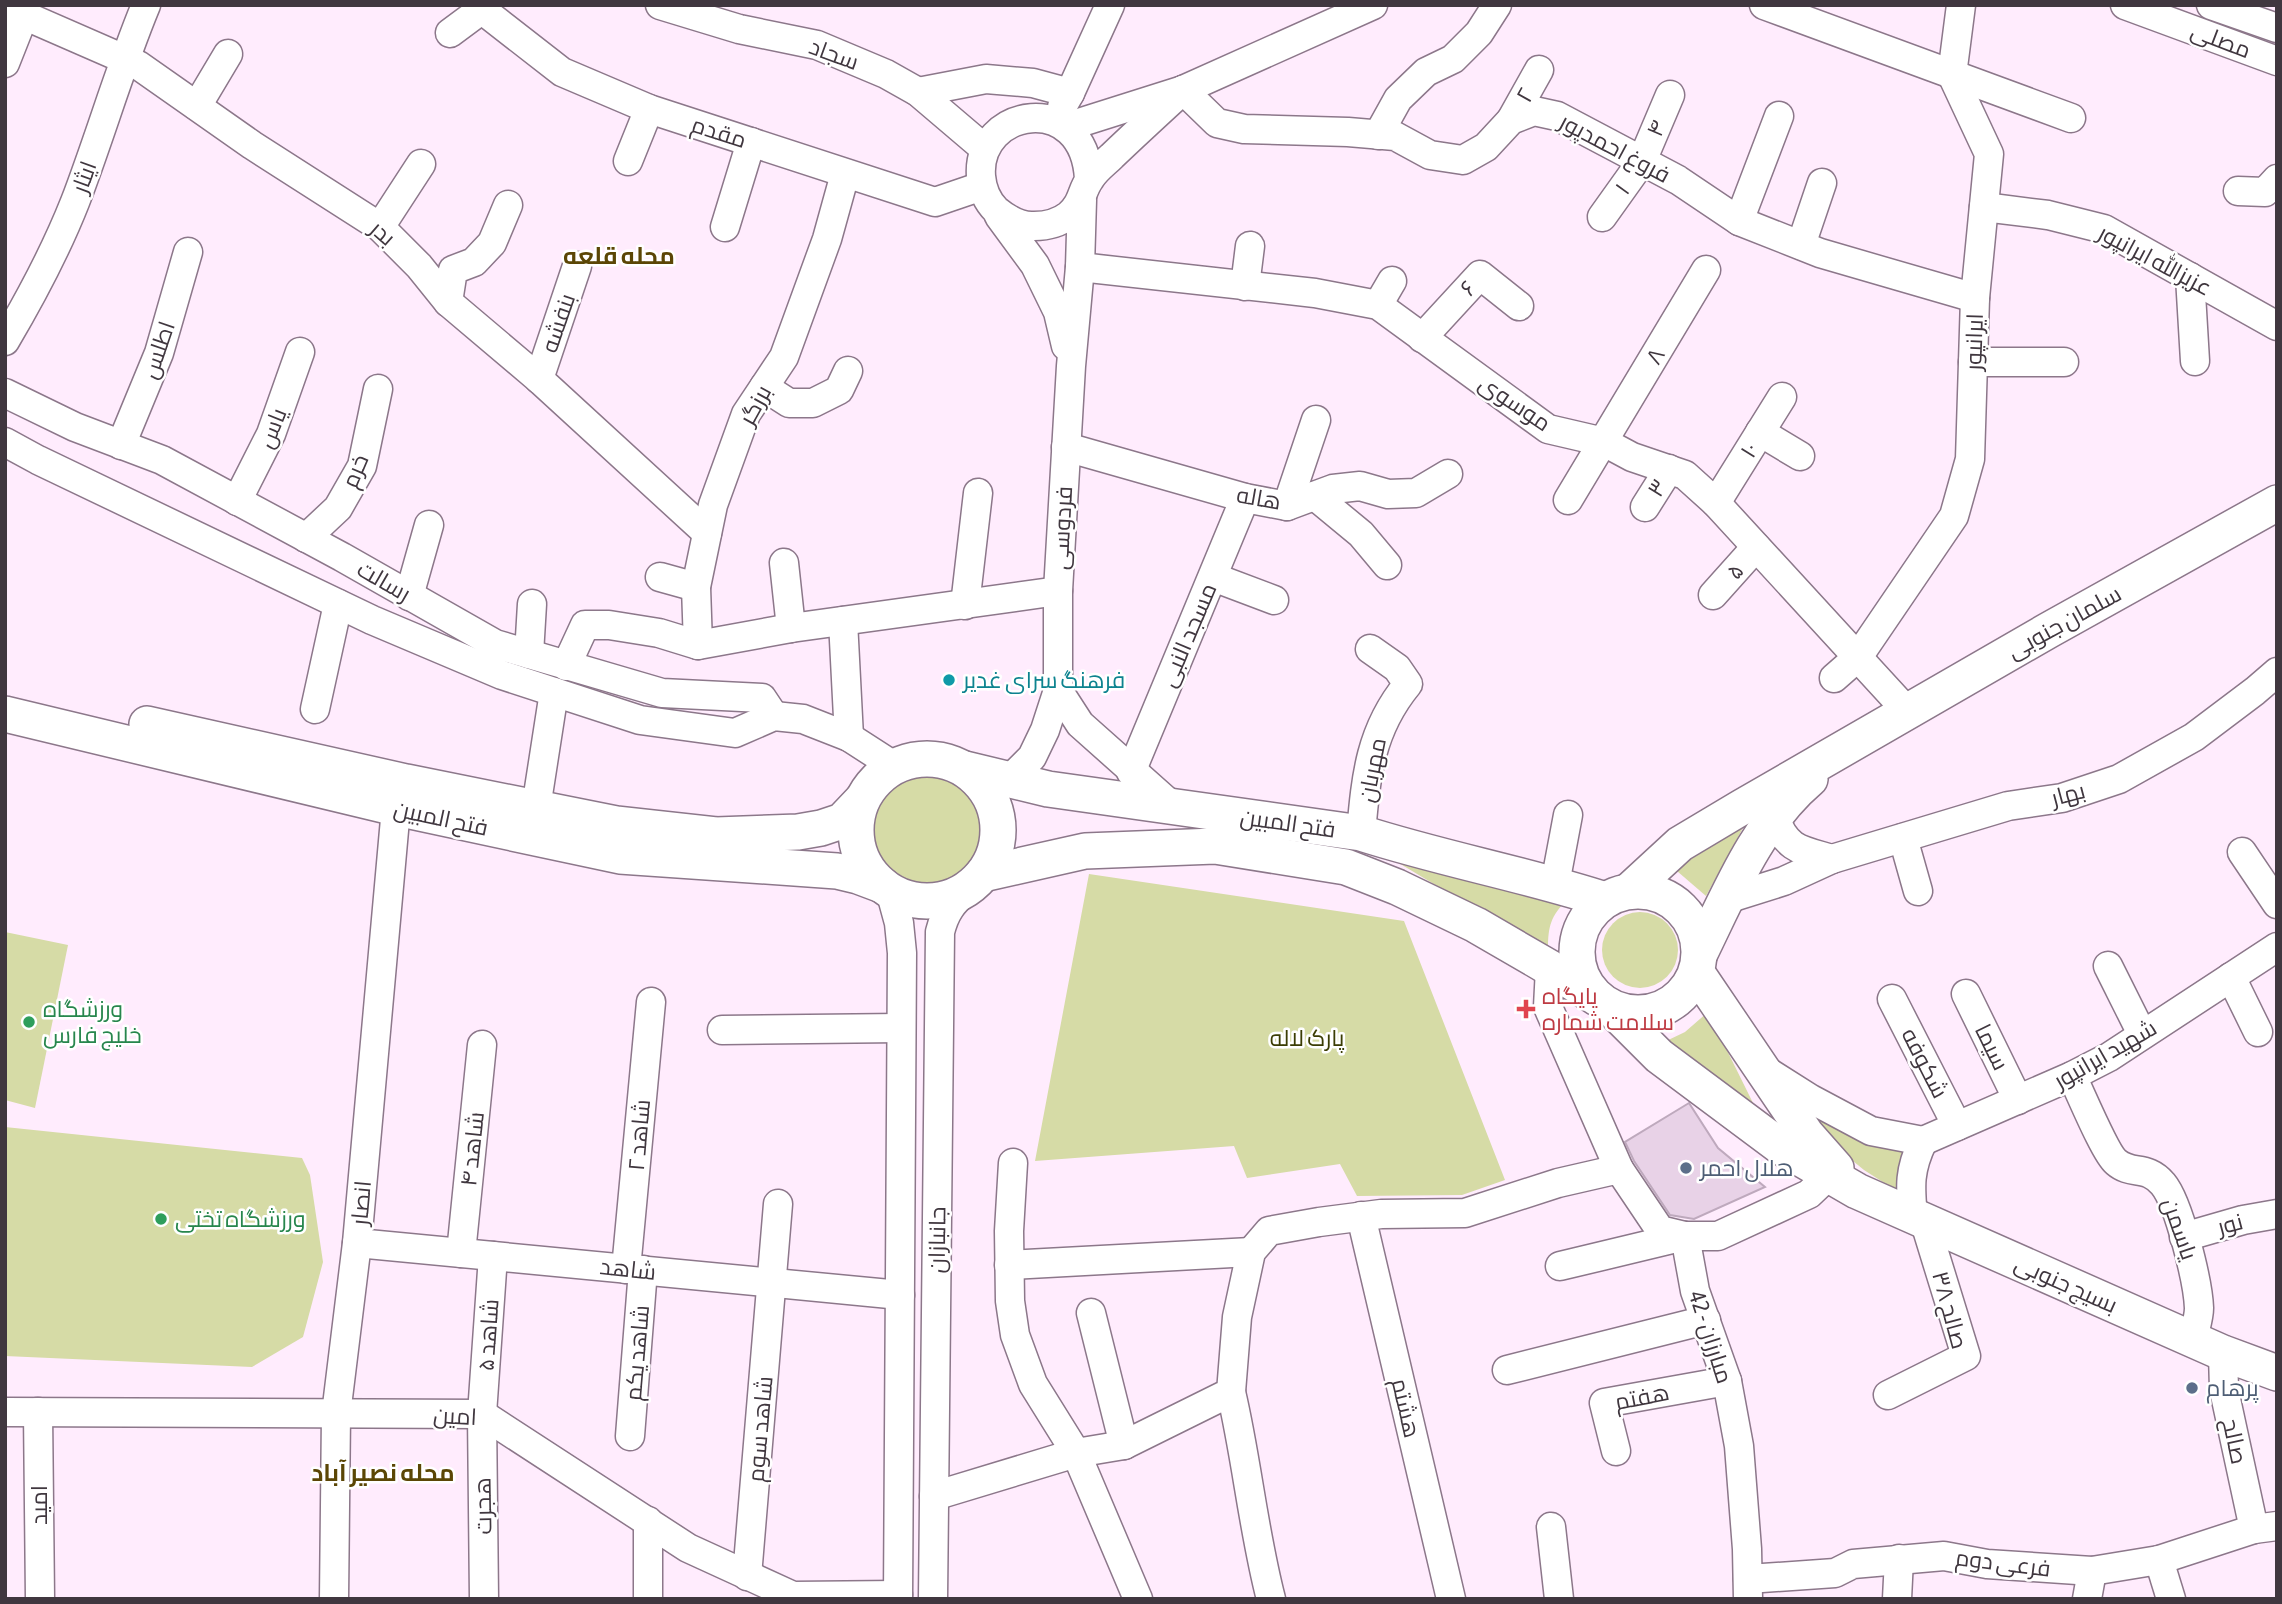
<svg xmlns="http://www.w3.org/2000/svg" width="2282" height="1604" font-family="'Asap Condensed',Cairo,sans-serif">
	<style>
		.green { fill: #d6dba6 }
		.building { fill: #e8d2e7; stroke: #bea9bd; stroke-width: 2 }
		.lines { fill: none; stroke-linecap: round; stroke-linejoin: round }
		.minor-casing { stroke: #8c778a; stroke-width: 31 }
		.major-casing { stroke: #8c778a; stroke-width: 38 }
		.minor { stroke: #fff; stroke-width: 28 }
		.major { stroke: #fff; stroke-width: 35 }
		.culture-dot { fill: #0f9aa8; stroke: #fff; stroke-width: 2.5 }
		.health-dot { fill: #e0444e; stroke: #fff; stroke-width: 2.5 }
		.leisure-dot { fill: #2e9e5b; stroke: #fff; stroke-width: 2.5 }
		.service-dot { fill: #5c6f8a; stroke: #fff; stroke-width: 2.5 }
		.labels { text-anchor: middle; stroke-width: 5; stroke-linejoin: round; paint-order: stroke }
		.street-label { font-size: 23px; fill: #40373f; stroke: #fff }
		.culture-label { font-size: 23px; fill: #0d838f; stroke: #fff; text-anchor: start }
		.health-label { font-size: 23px; fill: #be3a42; stroke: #fff; text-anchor: start }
		.leisure-label { font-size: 23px; fill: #27864d; stroke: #fff; text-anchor: start }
		.park-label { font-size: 23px; fill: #3b3d04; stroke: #fff }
		.service-label { font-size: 23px; fill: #4e5e75; stroke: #fff; text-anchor: start }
		.neighbourhood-label { font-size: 24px; font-weight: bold; fill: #5b4605; stroke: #fff }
	</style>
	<rect width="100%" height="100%" fill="#ffecfd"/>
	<g class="green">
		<path d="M918 774 960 781 978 799 983 827 978 859 956 884 941 891 915 890 900 886 878 857 869 819 886 791Z"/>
		<path d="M1744 826 1706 896 1670 865Z"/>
		<path d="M1397 862 1565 902C1549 918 1548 930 1548 952Z"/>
		<path d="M1089 874 1404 921 1505 1180 1462 1195 1357 1196 1340 1164 1247 1178 1234 1146 1035 1161Z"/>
		<circle cx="1640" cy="950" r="38"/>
		<path d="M5 932 68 945 35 1108 5 1100Z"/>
		<path d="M1708 1012 1754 1105 1662 1043 1685 1032Z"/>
		<path d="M1798 1101 1909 1148 1903 1195 1864 1170 1826 1139Z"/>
		<path d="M5 1127 302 1158 310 1175 323 1262 303 1337 252 1367 5 1356Z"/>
	</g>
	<path class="building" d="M1689 1103 1718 1148 1765 1187 1694 1219 1670 1215 1634 1161 1625 1142Z"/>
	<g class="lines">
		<g class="minor-casing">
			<g id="minor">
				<path d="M476 5 562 72 649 109 935 202 982 186"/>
				<path d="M660 5 739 29 817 45 886 74 918 92 985 149"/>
				<path d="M1764 5 2071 118"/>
				<path d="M2125 5 2277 61"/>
				<path d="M2211 5 2277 28"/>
				<path d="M5 7 138 65 252 145 380 227 419 266 448 302 539 379 707 533"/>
				<path d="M450 33 481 10"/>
				<path d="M5 63 24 15"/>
				<path d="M1183 90 1217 123 1244 129 1348 132 1395 136 1430 155 1463 160 1486 147 1511 120 1534 111 1557 116 1678 180 1739 221 1820 253 1975 298"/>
				<path d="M918 92 986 79 1033 83 1070 93"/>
				<path d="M197 106 228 54"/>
				<path d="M1062 107 1070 93 1110 5"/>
				<path d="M1511 120 1539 70"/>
				<path d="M1066 127 1183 90 1373 5"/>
				<path d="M1378 135 1398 99 1426 72 1453 59 1479 33 1497 5"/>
				<path d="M628 161 649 109"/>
				<path d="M1089 179C1084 89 976 108 981 176 982 188 987 201 996 210 1007 219 1019 227 1034 226 1046 226 1059 223 1069 215 1083 203 1081 191 1090 179 1095 170 1105 163 1112 156 1135 134 1159 112 1183 90"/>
				<path d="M2238 191 2265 192 2277 179"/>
				<path d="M1984 207 2048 215 2104 229 2277 326"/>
				<path d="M999 216 1035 265 1058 312 1066 346"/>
				<path d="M1602 217 1642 161 1670 95"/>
				<path d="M1739 221 1779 116"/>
				<path d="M380 227 421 164"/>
				<path d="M725 227 751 142"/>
				<path d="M1801 245 1822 183"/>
				<path d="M1080 267 1315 293 1378 305 1548 429 1604 442 1632 457 1685 475 1716 503 1907 711"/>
				<path d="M2190 277 2195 361"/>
				<path d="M1245 286 1250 246"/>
				<path d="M448 302 453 270 474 262 492 243 508 205"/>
				<path d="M1378 305 1392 281"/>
				<path d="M1422 338 1480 275 1519 306"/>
				<path d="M5 341C31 297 56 250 75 202 100 137 119 70 146 5"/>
				<path d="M1973 362H2064"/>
				<path d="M539 379 577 266"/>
				<path d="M764 387 789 403H813L839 390 848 371"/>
				<path d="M5 393 75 427 162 460 342 557 495 644 662 693 762 698 774 716"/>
				<path d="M1760 432 1800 456"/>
				<path d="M5 442 38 460 372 620 502 675 640 720 735 733 774 716 803 719 849 737 894 766"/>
				<path d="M121 445 159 353 188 252"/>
				<path d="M1066 447 1245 498 1287 506 1333 489 1360 486 1388 494 1416 493 1448 474"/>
				<path d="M1315 496 1361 534 1387 565"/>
				<path d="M1568 500 1706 270"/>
				<path d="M237 501 271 434 300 352"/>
				<path d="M1716 503 1782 397"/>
				<path d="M1287 506 1316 420"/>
				<path d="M1645 507 1669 469"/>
				<path d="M306 538 338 508 362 466 378 389"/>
				<path d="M784 563 791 628"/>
				<path d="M660 577 696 587"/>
				<path d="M1213 577 1274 600"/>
				<path d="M1713 595 1756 547"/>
				<path d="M409 596 429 525"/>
				<path d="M965 605 978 493"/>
				<path d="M843 621 849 737"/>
				<path d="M698 645 696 587 713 505 746 414 784 357 827 239 845 174"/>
				<path d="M529 654 532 604"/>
				<path d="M566 666 585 625H609L659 633 698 645 791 628 1058 591"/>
				<path d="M1834 678 1858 657 1954 516 1970 459 1975 298 1989 154 1952 75 1961 5"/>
				<path d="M1058 690 1080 724 1171 805"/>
				<path d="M315 709 338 604"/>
				<path d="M1131 772 1245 498"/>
				<path d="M1008 781 1032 757 1045 730 1058 690V591L1071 366 1080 267 1082 200"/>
				<path d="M536 808 554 692"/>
				<path d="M1361 833C1366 776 1370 730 1408 684L1397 668 1370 649"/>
				<path d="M1903 838 1918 891"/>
				<path d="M2242 852 2277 904"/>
				<path d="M1832 859 2008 806 2062 798 2119 779 2194 737 2255 691 2277 672"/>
				<path d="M1555 884 1568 815"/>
				<path d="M890 890 899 923 902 953 898 1599"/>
				<path d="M1727 899 1784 881 1832 859C1801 850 1787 850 1775 818"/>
				<path d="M2108 966 2142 1034"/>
				<path d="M1550 968 1548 1007 1619 1169"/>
				<path d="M2231 977 2258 1032"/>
				<path d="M1966 994 2018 1100"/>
				<path d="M1892 999 1957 1126"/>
				<path d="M722 1030 901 1028"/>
				<path d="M1765 1070 1811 1099 1871 1131 1923 1141"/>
				<path d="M2072 1076C2080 1092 2105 1153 2116 1162 2132 1176 2146 1164 2163 1184 2179 1203 2198 1282 2199 1308 2199 1318 2195 1329 2193 1339"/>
				<path d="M1923 1141 2072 1076 2109 1057 2277 947"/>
				<path d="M1013 1163 1009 1231 1010 1301 1015 1335 1033 1384 1076 1453 1138 1599"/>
				<path d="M1361 1216 1451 1599"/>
				<path d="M1913 1217C1910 1186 1909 1170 1923 1141"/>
				<path d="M1685 1236 1695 1291 1727 1381 1739 1446 1747 1549 1748 1599"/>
				<path d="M2184 1237 2243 1220 2277 1214"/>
				<path d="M357 1243 900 1295"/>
				<path d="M461 1253 482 1045"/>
				<path d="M1009 1265 1251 1252"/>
				<path d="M1560 1266 1685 1236H1718L1809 1194 1829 1175"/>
				<path d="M626 1269 651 1002"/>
				<path d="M1091 1313 1124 1445"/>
				<path d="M2223 1353 2224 1390 2254 1529"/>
				<path d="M1507 1370 1706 1320"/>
				<path d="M1231 1392C1247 1460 1253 1530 1271 1599"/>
				<path d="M1888 1395 1966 1356 1925 1223"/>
				<path d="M5 1412 482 1414 688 1548 793 1596 898 1595"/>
				<path d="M38 1412 40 1599"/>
				<path d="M630 1436 643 1270"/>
				<path d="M1616 1451 1604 1403 1727 1381"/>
				<path d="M934 1496 1076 1453 1124 1445 1231 1392 1237 1317 1251 1252 1269 1231 1319 1222 1381 1214 1465 1213 1558 1183 1619 1169 1660 1230 1685 1236"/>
				<path d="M1551 1527 1559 1599"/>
				<path d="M2159 1560 2171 1599"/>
				<path d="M747 1576 778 1204"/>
				<path d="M1748 1579 1835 1573 1853 1564 1944 1556 1987 1564 2092 1571 2159 1560 2254 1529 2277 1526"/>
				<path d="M334 1599 336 1414 357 1243 396 808"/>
				<path d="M484 1599 482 1414 493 1256"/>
				<path d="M648 1599V1521"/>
				<path d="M933 1599 940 932C945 912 952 903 967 890"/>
				<path d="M1897 1599 1899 1559"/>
				<path d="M2087 1599 2092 1571"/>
			</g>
		</g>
		<g class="major-casing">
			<g id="major">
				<path d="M5 714 396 808 620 856 837 871 858 876 882 885"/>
				<path d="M147 724 406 782 616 824 716 835 798 832 821 828 842 821 861 801"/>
				<circle cx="927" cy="830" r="71"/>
				<path d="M965 769 1048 789 1361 833C1442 859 1525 874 1605 900"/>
				<path d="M983 874 1085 851 1215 846 1346 867 1397 887 1476 925 1550 968 1597 998"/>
				<circle cx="1638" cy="952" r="61"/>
				<path d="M1629 891 1680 844 1742 807 2049 630 2277 503"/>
				<path d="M1700 953C1730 892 1757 824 1810 779"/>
				<path d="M1697 973 1806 1134 1836 1168"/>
				<path d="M1612 1009 1659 1056 1781 1147 1857 1191 2223 1353 2277 1373"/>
			</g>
		</g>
		<use href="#minor" class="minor"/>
		<use href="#major" class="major"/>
	</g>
	<circle class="culture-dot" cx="949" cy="680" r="7"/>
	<path class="health-dot" d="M1522.5 998.5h7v7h7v7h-7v7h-7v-7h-7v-7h7z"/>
	<g class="leisure-dot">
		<circle cx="29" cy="1022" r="7"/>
		<circle cx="161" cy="1219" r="7"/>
	</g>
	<g class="service-dot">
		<circle cx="1686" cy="1168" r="7"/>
		<circle cx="2192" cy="1388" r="7"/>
	</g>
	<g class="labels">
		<g class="street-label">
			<text transform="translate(2221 40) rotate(21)" y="8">مصلی</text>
			<text transform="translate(834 54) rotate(20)" y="8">سجاد</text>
			<text transform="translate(1525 95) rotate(-61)" y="8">۲</text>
			<text transform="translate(1656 128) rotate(-67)" y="8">۴</text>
			<text transform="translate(719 132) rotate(18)" y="8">مقدم</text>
			<text transform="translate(1615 148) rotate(28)" y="8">فروغ احمدپور</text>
			<text transform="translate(84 177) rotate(-70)" y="8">ایثار</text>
			<text transform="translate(1622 189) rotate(-54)" y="8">۱</text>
			<text transform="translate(383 233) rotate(41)" y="8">بدر</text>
			<text transform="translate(2155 260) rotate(28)" y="8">عزیزالله ایرانپور</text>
			<text transform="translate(1468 288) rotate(-47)" y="8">۶</text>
			<text transform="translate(558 323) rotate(-71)" y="8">بنفشه</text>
			<text transform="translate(1974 342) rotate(-88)" y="8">ایرانپور</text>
			<text transform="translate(158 350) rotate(-71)" y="8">اطلس</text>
			<text transform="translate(1655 356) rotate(-59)" y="8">۸</text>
			<text transform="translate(1515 403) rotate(34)" y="8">موسوی</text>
			<text transform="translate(755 405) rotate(-61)" y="8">برزگر</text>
			<text transform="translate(272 428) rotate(-68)" y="8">یاس</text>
			<text transform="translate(1749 450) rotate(-58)" y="8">۱۰</text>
			<text transform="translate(355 471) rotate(-67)" y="8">خرم</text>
			<text transform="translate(1657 488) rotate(-58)" y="8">۳</text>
			<text transform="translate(1259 498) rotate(10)" y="8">هاله</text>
			<text transform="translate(1062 528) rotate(-87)" y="8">فردوسی</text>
			<text transform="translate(1735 571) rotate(-48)" y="8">۵</text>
			<text transform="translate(384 581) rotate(30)" y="8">رسالت</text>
			<text transform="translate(2064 622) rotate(-29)" y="8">سلمان جنوبی</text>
			<text transform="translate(1188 635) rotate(-67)" y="8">مسجد النبی</text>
			<text transform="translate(1372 770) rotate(-79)" y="8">مهربان</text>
			<text transform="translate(2068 794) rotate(-15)" y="8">بهار</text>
			<text transform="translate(441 818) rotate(12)" y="8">فتح المبین</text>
			<text transform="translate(1288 823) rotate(8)" y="8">فتح المبین</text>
			<text transform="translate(1992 1047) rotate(64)" y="8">سیما</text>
			<text transform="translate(2105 1054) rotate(-30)" y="8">شهید ایرانپور</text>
			<text transform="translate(1925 1063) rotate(63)" y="8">شکوفه</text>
			<text transform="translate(639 1135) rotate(-85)" y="8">شاهد ۲</text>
			<text transform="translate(472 1149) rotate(-84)" y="8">شاهد ۴</text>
			<text transform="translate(361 1203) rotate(-85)" y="8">انصار</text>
			<text transform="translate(2230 1224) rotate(-15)" y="8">نور</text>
			<text transform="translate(2180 1229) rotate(71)" y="8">یاسمن</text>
			<text transform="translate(937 1240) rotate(-89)" y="8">جانبازان</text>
			<text transform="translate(628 1269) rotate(6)" y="8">شاهد</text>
			<text transform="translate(2066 1284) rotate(24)" y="8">بسیج جنوبی</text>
			<text transform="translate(1950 1310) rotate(75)" y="8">صالح ۳۸</text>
			<text transform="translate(488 1335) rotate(-86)" y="8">شاهد ۵</text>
			<text transform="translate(1711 1337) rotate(72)" y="8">مبارزان - 42</text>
			<text transform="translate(637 1353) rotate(-85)" y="8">شاهد یکم</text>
			<text transform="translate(1642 1397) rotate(-11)" y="8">هفتم</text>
			<text transform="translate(1406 1408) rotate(77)" y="8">هشتم</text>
			<text transform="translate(455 1416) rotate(3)" y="8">امین</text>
			<text transform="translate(760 1429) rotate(-85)" y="8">شاهد سوم</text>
			<text transform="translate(2235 1441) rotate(78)" y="8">صالح</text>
			<text transform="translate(39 1505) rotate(-90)" y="8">امید</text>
			<text transform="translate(483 1506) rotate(-91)" y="8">هجرت</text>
			<text transform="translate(2003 1563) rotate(7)" y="8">فرعی دوم</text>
		</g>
		<g class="culture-label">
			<text x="963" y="688">فرهنگ سرای غدیر</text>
		</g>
		<g class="health-label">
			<text x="1542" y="1004">پایگاه<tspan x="1542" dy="26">سلامت شماره</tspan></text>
		</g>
		<g class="leisure-label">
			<text x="43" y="1017">ورزشگاه<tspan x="43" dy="26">خلیج فارس</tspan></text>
			<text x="175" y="1227">ورزشگاه تختی</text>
		</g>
		<g class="park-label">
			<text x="1307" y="1046">پارک لاله</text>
		</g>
		<g class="service-label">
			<text x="1700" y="1176">هلال احمر</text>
			<text x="2206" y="1396">پرهام</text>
		</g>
		<g class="neighbourhood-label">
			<text x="619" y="264">محله قلعه</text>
			<text x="383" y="1481">محله نصیر آباد</text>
		</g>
	</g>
	<rect width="2282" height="1604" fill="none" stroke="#40373f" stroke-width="14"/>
</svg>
